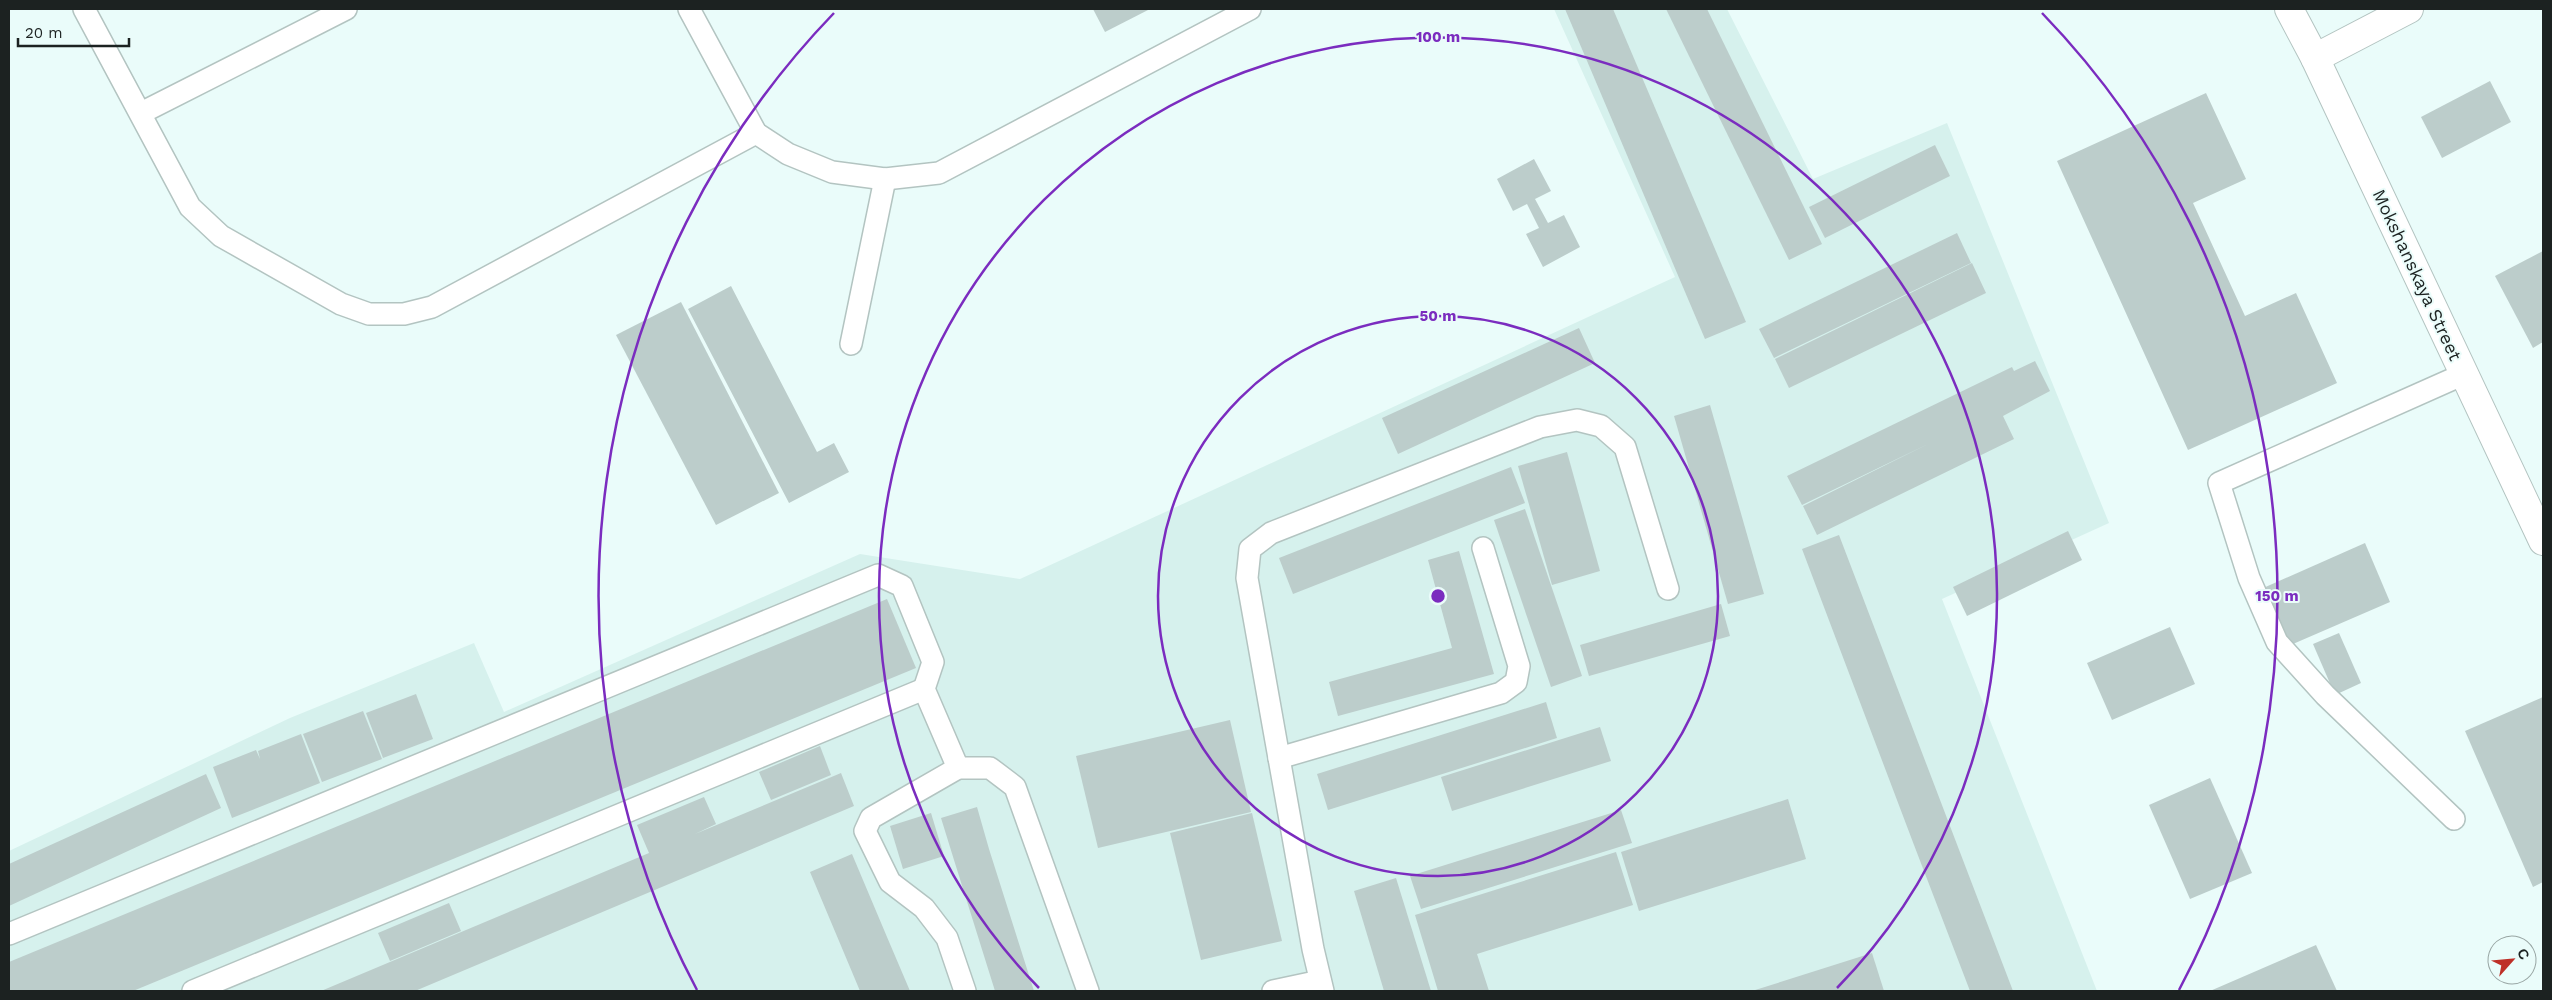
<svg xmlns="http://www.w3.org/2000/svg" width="2552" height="1000" font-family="'Work Sans',sans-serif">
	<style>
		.built { fill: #d6f1ed }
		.building { fill: #bccdcb }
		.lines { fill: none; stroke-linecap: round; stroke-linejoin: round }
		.lane-casing { stroke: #b3c4c1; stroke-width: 24 }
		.street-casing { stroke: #b3c4c1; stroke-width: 30 }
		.lane { stroke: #fff; stroke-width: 21 }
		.street { stroke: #fff; stroke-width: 28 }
		.ring { fill: none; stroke: #7b2cbf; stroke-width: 2.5 }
		.labels { text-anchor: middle; stroke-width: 4; stroke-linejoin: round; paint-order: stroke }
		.street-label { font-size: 18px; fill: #1c2221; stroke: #eafcfa }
		.centre { fill: #7b2cbf; stroke: #eafcfa; stroke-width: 2.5 }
		.ring-label { font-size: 15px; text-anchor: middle; font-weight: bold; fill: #7b2cbf; stroke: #eafcfa; stroke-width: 4; stroke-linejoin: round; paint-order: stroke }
	</style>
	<rect width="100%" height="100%" fill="#eafcfa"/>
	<path class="built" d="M1554 9H1727L1813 179 1947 123 2109 523 1942 599 2097 991H9V851L290 718 474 643 504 712 860 554 1020 579 1675 277Z"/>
	<g class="building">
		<path d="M1093 9H1150L1105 32Z"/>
		<path d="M1565 9H1613L1746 322 1705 339Z"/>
		<path d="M1666 9H1707L1822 244 1789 260Z"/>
		<path d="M2490 81 2511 122 2442 158 2421 117Z"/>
		<path d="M2206 93 2246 179 2193 203 2245 316 2296 293 2337 383 2188 450 2057 161Z"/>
		<path d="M1935 145 1950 176 1825 238 1809 207Z"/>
		<path d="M1534 159 1551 191 1535 199 1548 223 1564 215 1580 247 1543 267 1526 234 1539 228 1527 204 1513 211 1497 179Z"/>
		<path d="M1957 233 1971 263 1774 358 1759 329Z"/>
		<path d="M2543 251V342L2533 348 2495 276Z"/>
		<path d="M1972 263 1986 293 1789 388 1775 359Z"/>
		<path d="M731 286 817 452 834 443 849 472 789 503 688 309Z"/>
		<path d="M681 302 779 493 716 525 616 335Z"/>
		<path d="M1579 328 1595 363 1398 454 1382 418Z"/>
		<path d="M2035 361 2050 391 2003 416 2014 439 1817 535 1803 506 1928 444 1802 505 1787 476 2012 367 2014 371Z"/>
		<path d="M1710 405 1764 594 1728 604 1674 416Z"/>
		<path d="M1567 452 1600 571 1552 585 1518 466Z"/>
		<path d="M1511 467 1525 503 1293 594 1279 558Z"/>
		<path d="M1525 509 1582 676 1551 687 1494 520Z"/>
		<path d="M2068 531 2082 560 1967 616 1953 587Z"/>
		<path d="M1839 535 1966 868 2013 991H1970L1914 845 1802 549Z"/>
		<path d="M2365 543 2390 602 2286 647 2261 589Z"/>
		<path d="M1459 551 1494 674 1338 716 1329 682 1452 648 1428 560Z"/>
		<path d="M887 599 916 668 133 991H9V962Z"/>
		<path d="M1721 604 1730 636 1589 676 1580 645Z"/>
		<path d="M2170 627 2195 684 2112 720 2087 663Z"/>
		<path d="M2339 633 2361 683 2335 695 2313 644Z"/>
		<path d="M416 694 433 739 383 758 366 713Z"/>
		<path d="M2543 697V882L2533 887 2465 731Z"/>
		<path d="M1546 702 1557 738 1328 810 1317 774Z"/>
		<path d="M363 711 382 759 322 782 303 734Z"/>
		<path d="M1230 720 1251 812 1098 848 1076 756Z"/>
		<path d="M1600 727 1611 761 1452 811 1441 777Z"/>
		<path d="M301 734 320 783 232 818 213 767 256 750 260 759 258 751Z"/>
		<path d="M820 746 831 775 771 800 759 772Z"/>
		<path d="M841 773 854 806 415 991H321L649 853 637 825 704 797 716 824 695 834Z"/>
		<path d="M206 774 221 808 9 906V864Z"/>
		<path d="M2210 778 2252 873 2190 899 2149 805Z"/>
		<path d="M1788 799 1806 859 1639 911 1621 852Z"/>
		<path d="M977 807 989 849 1034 991H995L954 860 941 818Z"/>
		<path d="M1621 810 1632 843 1421 909 1410 876Z"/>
		<path d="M931 813 944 856 903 869 890 826Z"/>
		<path d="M1252 813 1282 941 1201 960 1170 833Z"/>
		<path d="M1616 852 1633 905 1477 954 1489 991H1438L1415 915Z"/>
		<path d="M852 854 887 937 910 991H860L810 872Z"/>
		<path d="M1396 878 1431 991H1384L1354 891Z"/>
		<path d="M449 903 461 931 390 961 378 933Z"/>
		<path d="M2316 945 2337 991H2210Z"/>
		<path d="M1872 953 1884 991H1752Z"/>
	</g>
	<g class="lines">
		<g class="lane-casing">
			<g id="lane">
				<path d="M84 9 190 207 221 236 341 304 369 314H404L432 307 756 133"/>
				<path d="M689 9 756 133 788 154 832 172 885 179 939 173 1250 9"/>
				<path d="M141 113 346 9"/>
				<path d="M851 344 885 179"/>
				<path d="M1279 758 1501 693 1516 682 1519 666 1483 548"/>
				<path d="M2454 819 2325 695 2277 642 2249 578 2219 483 2464 374"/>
				<path d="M9 934 878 575 902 586 933 662 924 689 958 768"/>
				<path d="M193 991 924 689"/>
				<path d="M965 991 947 938 924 908 890 882 865 831 871 818 958 768H990L1015 787 1088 991"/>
				<path d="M1273 991 1320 981"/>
				<path d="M1323 991 1313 949 1247 578 1250 549 1271 533 1540 427 1577 420 1601 426 1625 447 1668 589"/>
			</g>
		</g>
		<g class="street-casing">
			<g id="street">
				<path d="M2289 9 2315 58 2543 541"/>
				<path d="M2315 58 2409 9"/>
			</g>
		</g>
		<use href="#lane" class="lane"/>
		<use href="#street" class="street"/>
	</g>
	<g class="ring">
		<circle cx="1438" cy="596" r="280"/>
		<path d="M1039 988A559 559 0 1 1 1837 988"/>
		<path d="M697 990A839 839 0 0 1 834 13M2042 13A839 839 0 0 1 2179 990"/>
	</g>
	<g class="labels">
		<g class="street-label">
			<text transform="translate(2417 275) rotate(65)" y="6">Mokshanskaya Street</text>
		</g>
	</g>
	<circle cx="1438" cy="596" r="8" class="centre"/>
	<g class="ring-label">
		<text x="1438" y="42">100 m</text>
		<text x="1438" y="321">50 m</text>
		<text x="2277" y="601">150 m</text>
	</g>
	<rect width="2552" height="1000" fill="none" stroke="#1c2221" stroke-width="20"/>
	<g transform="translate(2512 960) rotate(63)"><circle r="24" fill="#eafcfa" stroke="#98a5a3"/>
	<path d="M0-4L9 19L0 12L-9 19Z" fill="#be3028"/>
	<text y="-8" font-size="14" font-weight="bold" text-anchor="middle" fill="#1c2221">С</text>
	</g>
	<path d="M18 38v8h111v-8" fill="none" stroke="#1c2221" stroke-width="2.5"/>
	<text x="25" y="38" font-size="15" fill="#1c2221" stroke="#eafcfa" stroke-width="4" paint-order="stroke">20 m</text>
</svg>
